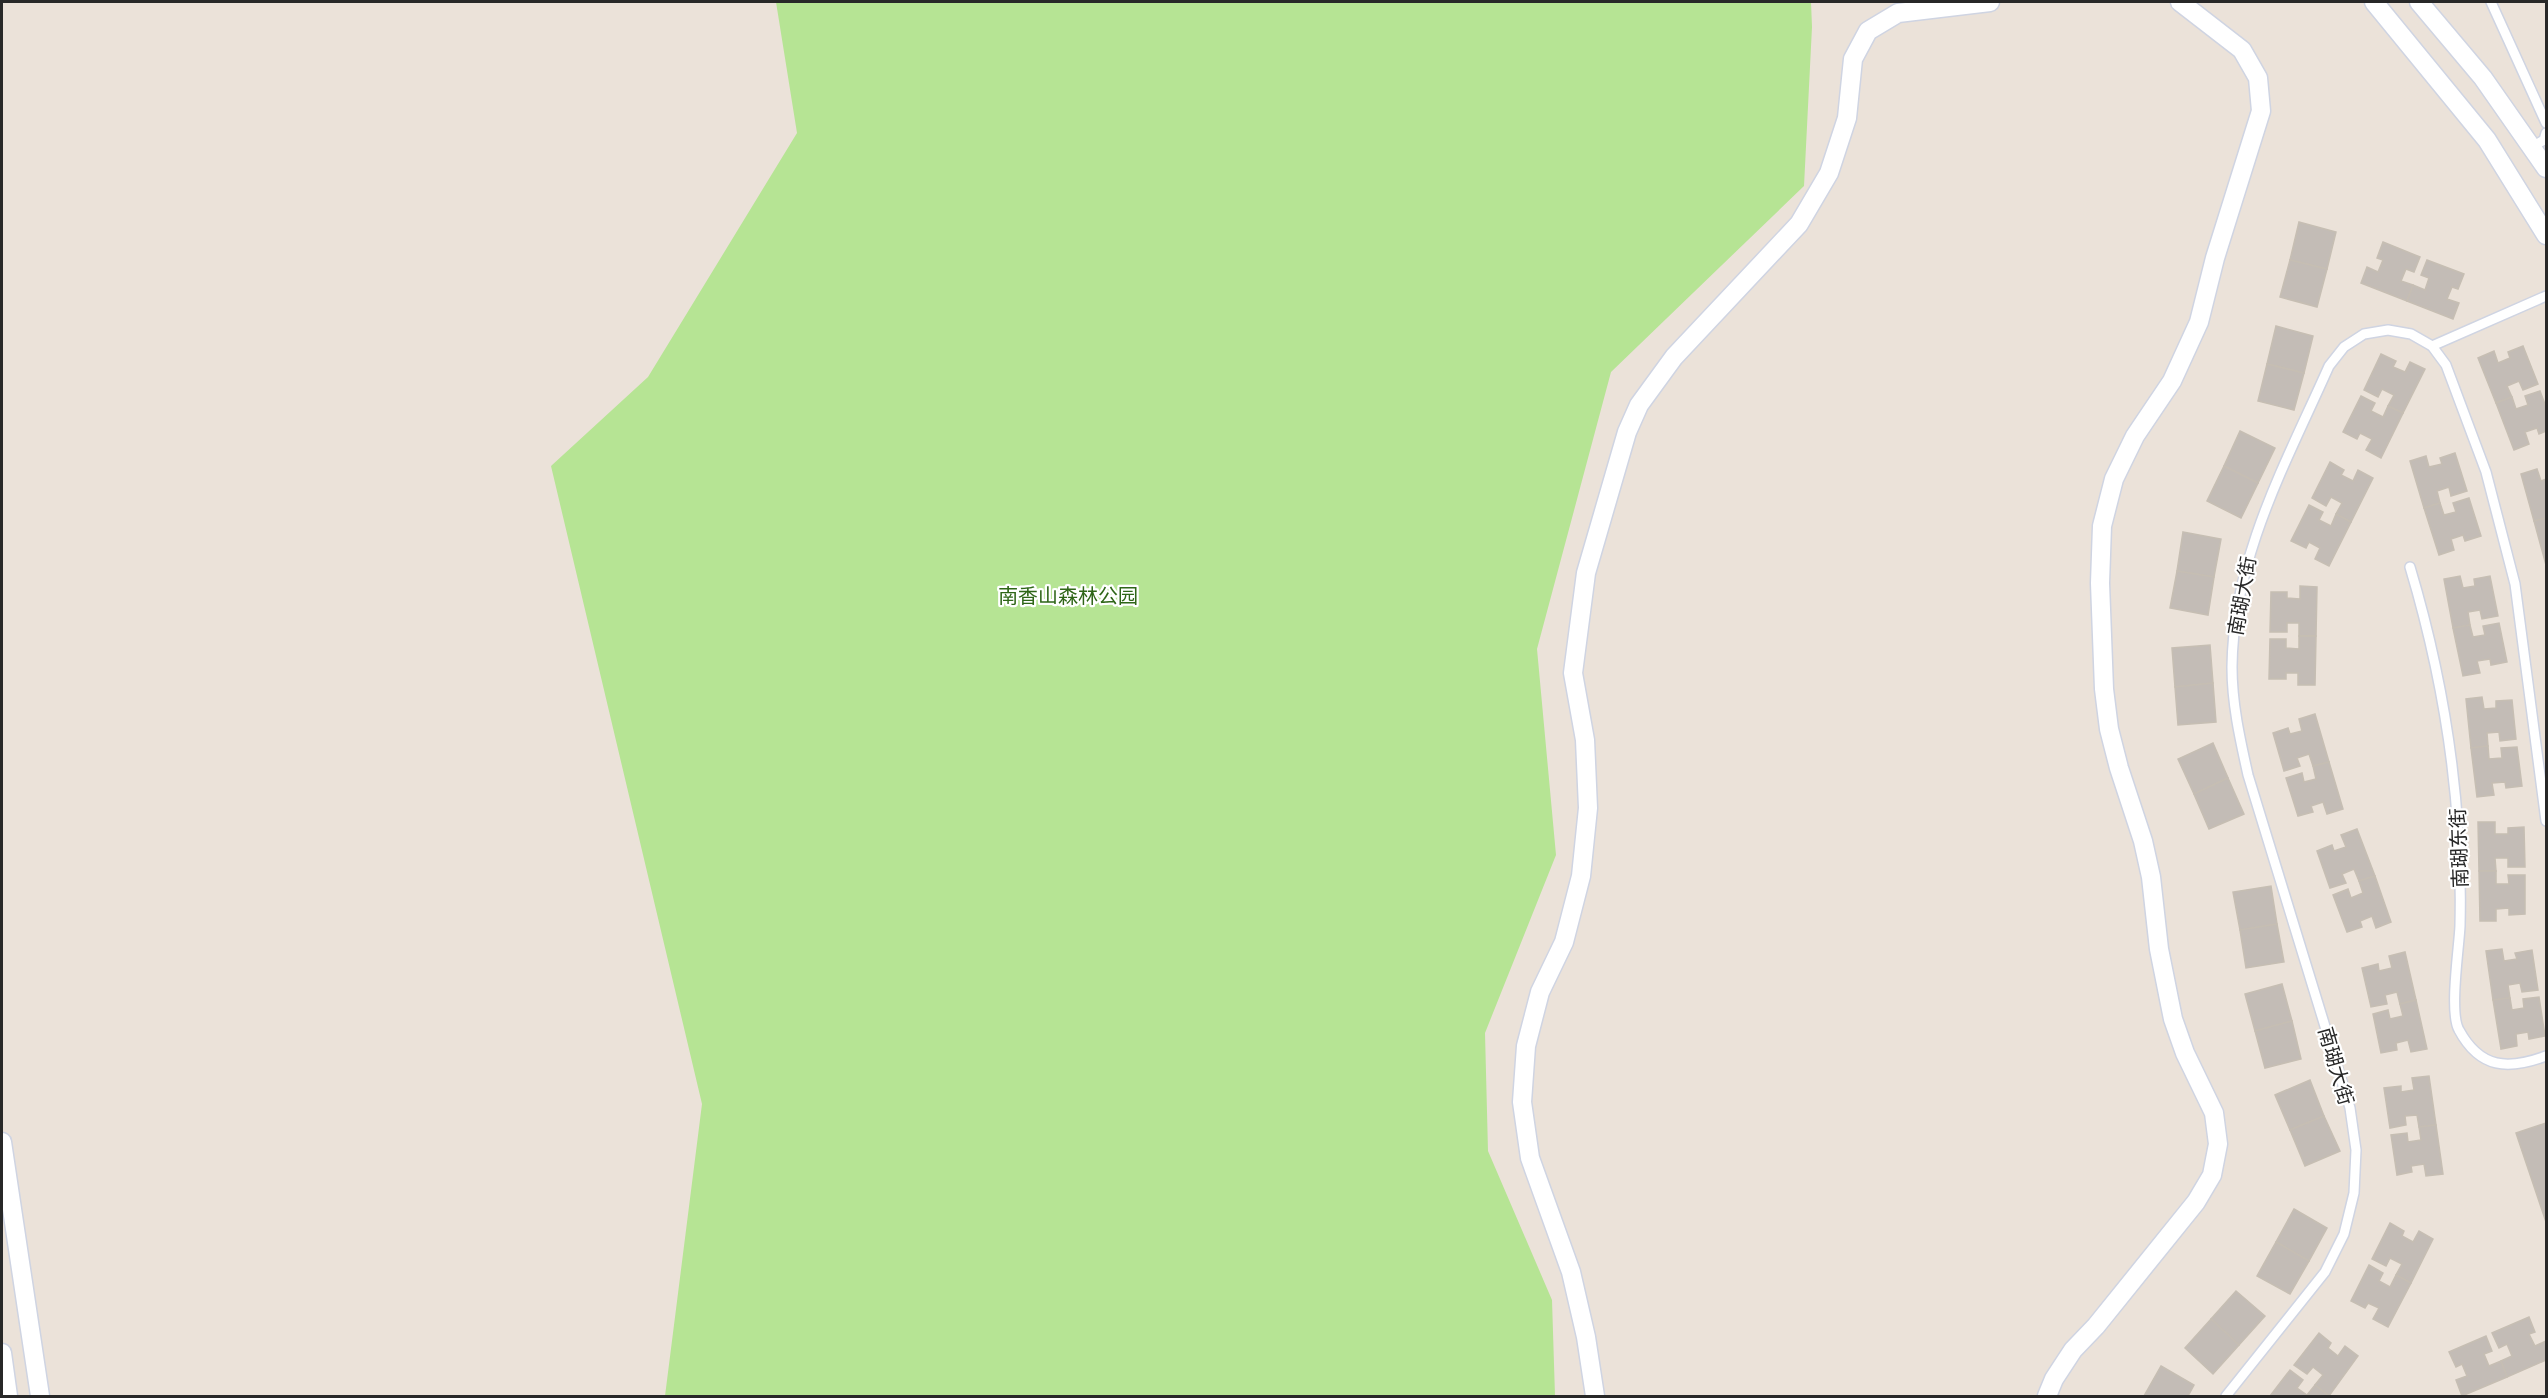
<svg xmlns="http://www.w3.org/2000/svg" width="2548" height="1398" font-family="'Archivo Narrow','Noto Sans SC',sans-serif">
	<style>
		.green { fill: #b6e494 }
		.building { fill: #c3bcb6; stroke: #c6beb3; stroke-width: 1.5 }
		.lines { fill: none; stroke-linecap: round; stroke-linejoin: round }
		.service-casing { stroke: #cfd4e2; stroke-width: 12 }
		.minor-casing { stroke: #cfd4e2; stroke-width: 21 }
		.service { stroke: #fff; stroke-width: 9 }
		.minor { stroke: #fff; stroke-width: 18 }
		.labels { text-anchor: middle; stroke-width: 4.5; stroke-linejoin: round; paint-order: stroke }
		.park-label { font-size: 20px; fill: #2f6618; stroke: #fff }
		.street-label { font-size: 20px; fill: #282828; stroke: #fff }
	</style>
	<rect width="100%" height="100%" fill="#ebe2d9"/>
	<path class="green" d="M776 2H1811L1812 27 1804 186 1611 372 1537 649 1556 855 1485 1033 1488 1151 1552 1300 1555 1396H665L702 1104 551 466 648 377 797 133Z"/>
	<g class="building">
		<path d="M2299 222 2336 232 2327 269 2290 260Z"/>
		<path d="M2383 242 2420 257 2414 272 2406 269 2401 281 2413 285 2407 301 2361 283 2367 267 2378 272 2383 260 2377 258Z"/>
		<path d="M2290 260 2327 269 2317 307 2280 297Z"/>
		<path d="M2427 260 2464 274 2458 289 2452 287 2447 299 2459 303 2453 319 2407 301 2413 285 2425 290 2429 278 2421 275Z"/>
		<path d="M2276 326 2313 336 2304 373 2267 364Z"/>
		<path d="M2523 346 2538 384 2523 390 2519 381 2507 386 2512 397 2496 403 2478 358 2494 351 2498 363 2510 358 2508 352Z"/>
		<path d="M2381 354 2396 361 2393 367 2405 372 2410 362 2425 369 2403 413 2388 406 2394 395 2382 389 2378 397 2364 390Z"/>
		<path d="M2267 364 2304 373 2294 410 2258 401Z"/>
		<path d="M2540 391 2546 407V431L2539 434 2537 428 2525 432 2529 444 2514 450 2496 403 2512 397 2516 409 2528 405 2525 396Z"/>
		<path d="M2361 396 2375 403 2371 411 2383 417 2388 406 2403 413 2381 458 2366 450 2372 439 2360 433 2357 439 2343 432Z"/>
		<path d="M2240 431 2275 448 2258 483 2224 466Z"/>
		<path d="M2455 453 2467 491 2451 496 2449 487 2437 491 2440 503 2424 508 2410 461 2426 456 2429 467 2442 464 2440 458Z"/>
		<path d="M2330 462 2344 470 2341 475 2353 481 2358 470 2373 478 2351 522 2336 514 2342 503 2331 497 2326 506 2312 498Z"/>
		<path d="M2224 466 2258 483 2241 518 2207 501Z"/>
		<path d="M2537 469 2541 481 2546 479V518L2534 521 2521 474Z"/>
		<path d="M2469 498 2481 536 2465 541 2463 535 2451 539 2454 550 2439 555 2424 508 2440 503 2444 515 2456 512 2453 503Z"/>
		<path d="M2309 505 2323 512 2319 520 2331 526 2336 514 2351 522 2329 566 2315 559 2320 548 2309 542 2306 548 2291 541Z"/>
		<path d="M2546 518V565L2534 521Z"/>
		<path d="M2183 532 2221 539 2214 577 2177 571Z"/>
		<path d="M2177 571 2214 577 2208 615 2170 608Z"/>
		<path d="M2460 576 2463 588 2475 586 2474 579 2490 576 2498 616 2482 619 2480 610 2468 612 2470 625 2453 628 2444 579Z"/>
		<path d="M2300 586 2317 587 2316 636H2299V623H2287V632H2270L2271 592H2287V598L2300 599Z"/>
		<path d="M2499 623 2507 662 2491 665 2490 659 2477 661 2480 673 2463 676 2453 628 2470 625 2473 637 2485 635 2483 626Z"/>
		<path d="M2299 636H2316L2315 685H2298V673H2286V679H2269L2270 639H2286V648L2299 649Z"/>
		<path d="M2210 645 2213 683 2175 687 2172 648Z"/>
		<path d="M2213 683 2216 722 2178 725 2175 687Z"/>
		<path d="M2482 697 2484 709 2496 708V701L2512 700 2516 739 2500 741 2499 732 2487 733 2488 746 2471 748 2466 699Z"/>
		<path d="M2315 714 2329 762 2313 766 2309 754 2297 758 2300 766 2284 771 2273 733 2288 728 2290 734 2302 731 2299 719Z"/>
		<path d="M2213 743 2228 778 2194 794 2178 759Z"/>
		<path d="M2488 746 2489 759 2502 758 2501 748 2517 747 2522 786 2506 788 2505 782 2492 783 2494 795 2477 797 2471 748Z"/>
		<path d="M2329 762 2343 809 2327 814 2323 802 2311 806 2313 812 2298 816 2286 778 2302 773 2304 782 2316 779 2313 766Z"/>
		<path d="M2228 778 2244 814 2209 829 2194 794Z"/>
		<path d="M2478 822H2495V834H2508V828L2524 827 2525 867H2508V858H2495L2496 871H2479Z"/>
		<path d="M2357 829 2375 876 2359 881 2354 869 2342 874 2346 883 2330 888 2317 851 2332 845 2334 851 2346 847 2341 835Z"/>
		<path d="M2479 871H2496V884H2509L2508 875H2525V914L2509 915V908L2496 909V921H2480Z"/>
		<path d="M2375 876 2391 922 2376 928 2372 916 2360 921 2362 927 2347 932 2333 895 2348 889 2351 898 2363 893 2359 881Z"/>
		<path d="M2271 886 2277 924 2240 930 2233 892Z"/>
		<path d="M2277 924 2284 962 2246 968 2240 930Z"/>
		<path d="M2502 949 2504 961 2517 959 2515 953 2532 950 2538 990 2522 992 2520 983 2508 985 2510 998 2493 1000 2486 951Z"/>
		<path d="M2405 952 2416 1000 2400 1004 2397 992 2385 995 2387 1004 2371 1007 2362 968 2378 964 2379 971 2392 968 2389 956Z"/>
		<path d="M2282 984 2292 1021 2255 1031 2245 994Z"/>
		<path d="M2539 997 2545 1036 2529 1039 2528 1032 2516 1034 2517 1046 2501 1049 2493 1000 2510 998 2512 1010 2524 1008 2523 999Z"/>
		<path d="M2416 1000 2427 1049 2411 1052 2408 1040 2396 1043 2397 1050 2381 1053 2373 1014 2388 1010 2390 1019 2403 1016 2400 1004Z"/>
		<path d="M2292 1021 2301 1059 2265 1068 2255 1031Z"/>
		<path d="M2429 1076 2436 1125 2419 1127 2417 1115 2405 1116 2406 1125 2390 1128 2384 1088 2401 1086V1092L2414 1090 2412 1078Z"/>
		<path d="M2310 1080 2324 1116 2290 1130 2275 1095Z"/>
		<path d="M2324 1116 2340 1151 2305 1166 2290 1130Z"/>
		<path d="M2546 1123V1222L2516 1133Z"/>
		<path d="M2436 1125 2443 1174 2426 1176 2424 1164 2411 1166 2412 1172 2397 1175 2391 1135 2407 1133 2408 1142 2421 1140 2419 1127Z"/>
		<path d="M2294 1209 2327 1228 2309 1261 2276 1242Z"/>
		<path d="M2390 1223 2404 1231 2402 1236 2413 1242 2419 1231 2433 1239 2411 1283 2396 1275 2402 1264 2390 1258 2386 1266 2372 1259Z"/>
		<path d="M2276 1242 2309 1261 2290 1294 2257 1276Z"/>
		<path d="M2369 1265 2383 1273 2379 1281 2390 1287 2396 1275 2411 1283 2388 1327 2373 1319 2379 1308 2368 1303 2365 1308 2351 1301Z"/>
		<path d="M2236 1291 2265 1316 2239 1345 2211 1319Z"/>
		<path d="M2529 1317 2535 1332 2529 1334 2535 1346 2546 1341V1360L2507 1377 2501 1361 2512 1356 2507 1344 2499 1348 2492 1333Z"/>
		<path d="M2211 1319 2239 1345 2213 1374 2185 1348Z"/>
		<path d="M2319 1333 2331 1343 2328 1348 2338 1356 2345 1346 2358 1356 2329 1396 2315 1385 2323 1375 2313 1367 2307 1374 2294 1365Z"/>
		<path d="M2486 1336 2492 1351 2484 1354 2489 1366 2501 1361 2507 1377 2462 1396 2456 1380 2467 1376 2462 1364 2456 1367 2449 1352Z"/>
		<path d="M2161 1366 2194 1385 2188 1396H2144Z"/>
		<path d="M2290 1370 2303 1380 2297 1388 2307 1395 2315 1385 2329 1396H2270Z"/>
	</g>
	<g class="lines">
		<g class="service-casing">
			<g id="service">
				<path d="M2491 2 2546 123"/>
				<path d="M2532 147 2544 140 2546 133"/>
				<path d="M2432 346 2546 296"/>
				<path d="M2410 567C2445 684 2463 803 2460 926 2459 948 2449 1013 2459 1030 2480 1069 2508 1070 2546 1056"/>
				<path d="M2226 1396 2325 1272 2344 1234 2354 1193 2356 1150 2350 1108 2248 775C2240 739 2232 704 2232 667 2233 557 2286 463 2329 366L2344 347 2364 334 2388 330 2411 334 2432 346 2446 365 2486 472 2515 584 2546 821"/>
			</g>
		</g>
		<g class="minor-casing">
			<g id="minor">
				<path d="M2374 2 2487 140 2546 235"/>
				<path d="M2419 2 2483 78 2546 168"/>
				<path d="M2 1142 40 1396"/>
				<path d="M2 1353 8 1396"/>
				<path d="M1595 1396 1586 1337 1571 1272 1530 1158 1522 1102 1526 1046 1540 992 1564 942 1581 876 1588 808 1585 740 1573 673 1586 573 1627 432 1639 405 1674 357 1799 224 1829 173 1847 118 1853 59 1868 31 1898 13 1990 2"/>
				<path d="M2047 1396 2054 1379 2073 1350 2096 1326 2196 1202 2212 1175 2218 1144 2214 1113 2185 1053 2173 1019 2159 949 2151 877 2143 841 2119 768 2109 729 2104 689 2100 583 2102 526 2114 479 2135 436 2172 381 2199 322 2215 258 2261 111 2258 78 2242 50 2180 2"/>
			</g>
		</g>
		<use href="#service" class="service"/>
		<use href="#minor" class="minor"/>
	</g>
	<g class="labels">
		<g class="park-label">
			<text x="1068" y="603">南香山森林公园</text>
		</g>
		<g class="street-label">
			<text transform="translate(2242 596) rotate(-80)" y="7">南瑚大街</text>
			<text transform="translate(2459 848) rotate(-92)" y="7">南瑚东街</text>
			<text transform="translate(2336 1066) rotate(74)" y="7">南瑚大街</text>
		</g>
	</g>
	<rect width="2548" height="1398" fill="none" stroke="#282828" stroke-width="6"/>
</svg>
